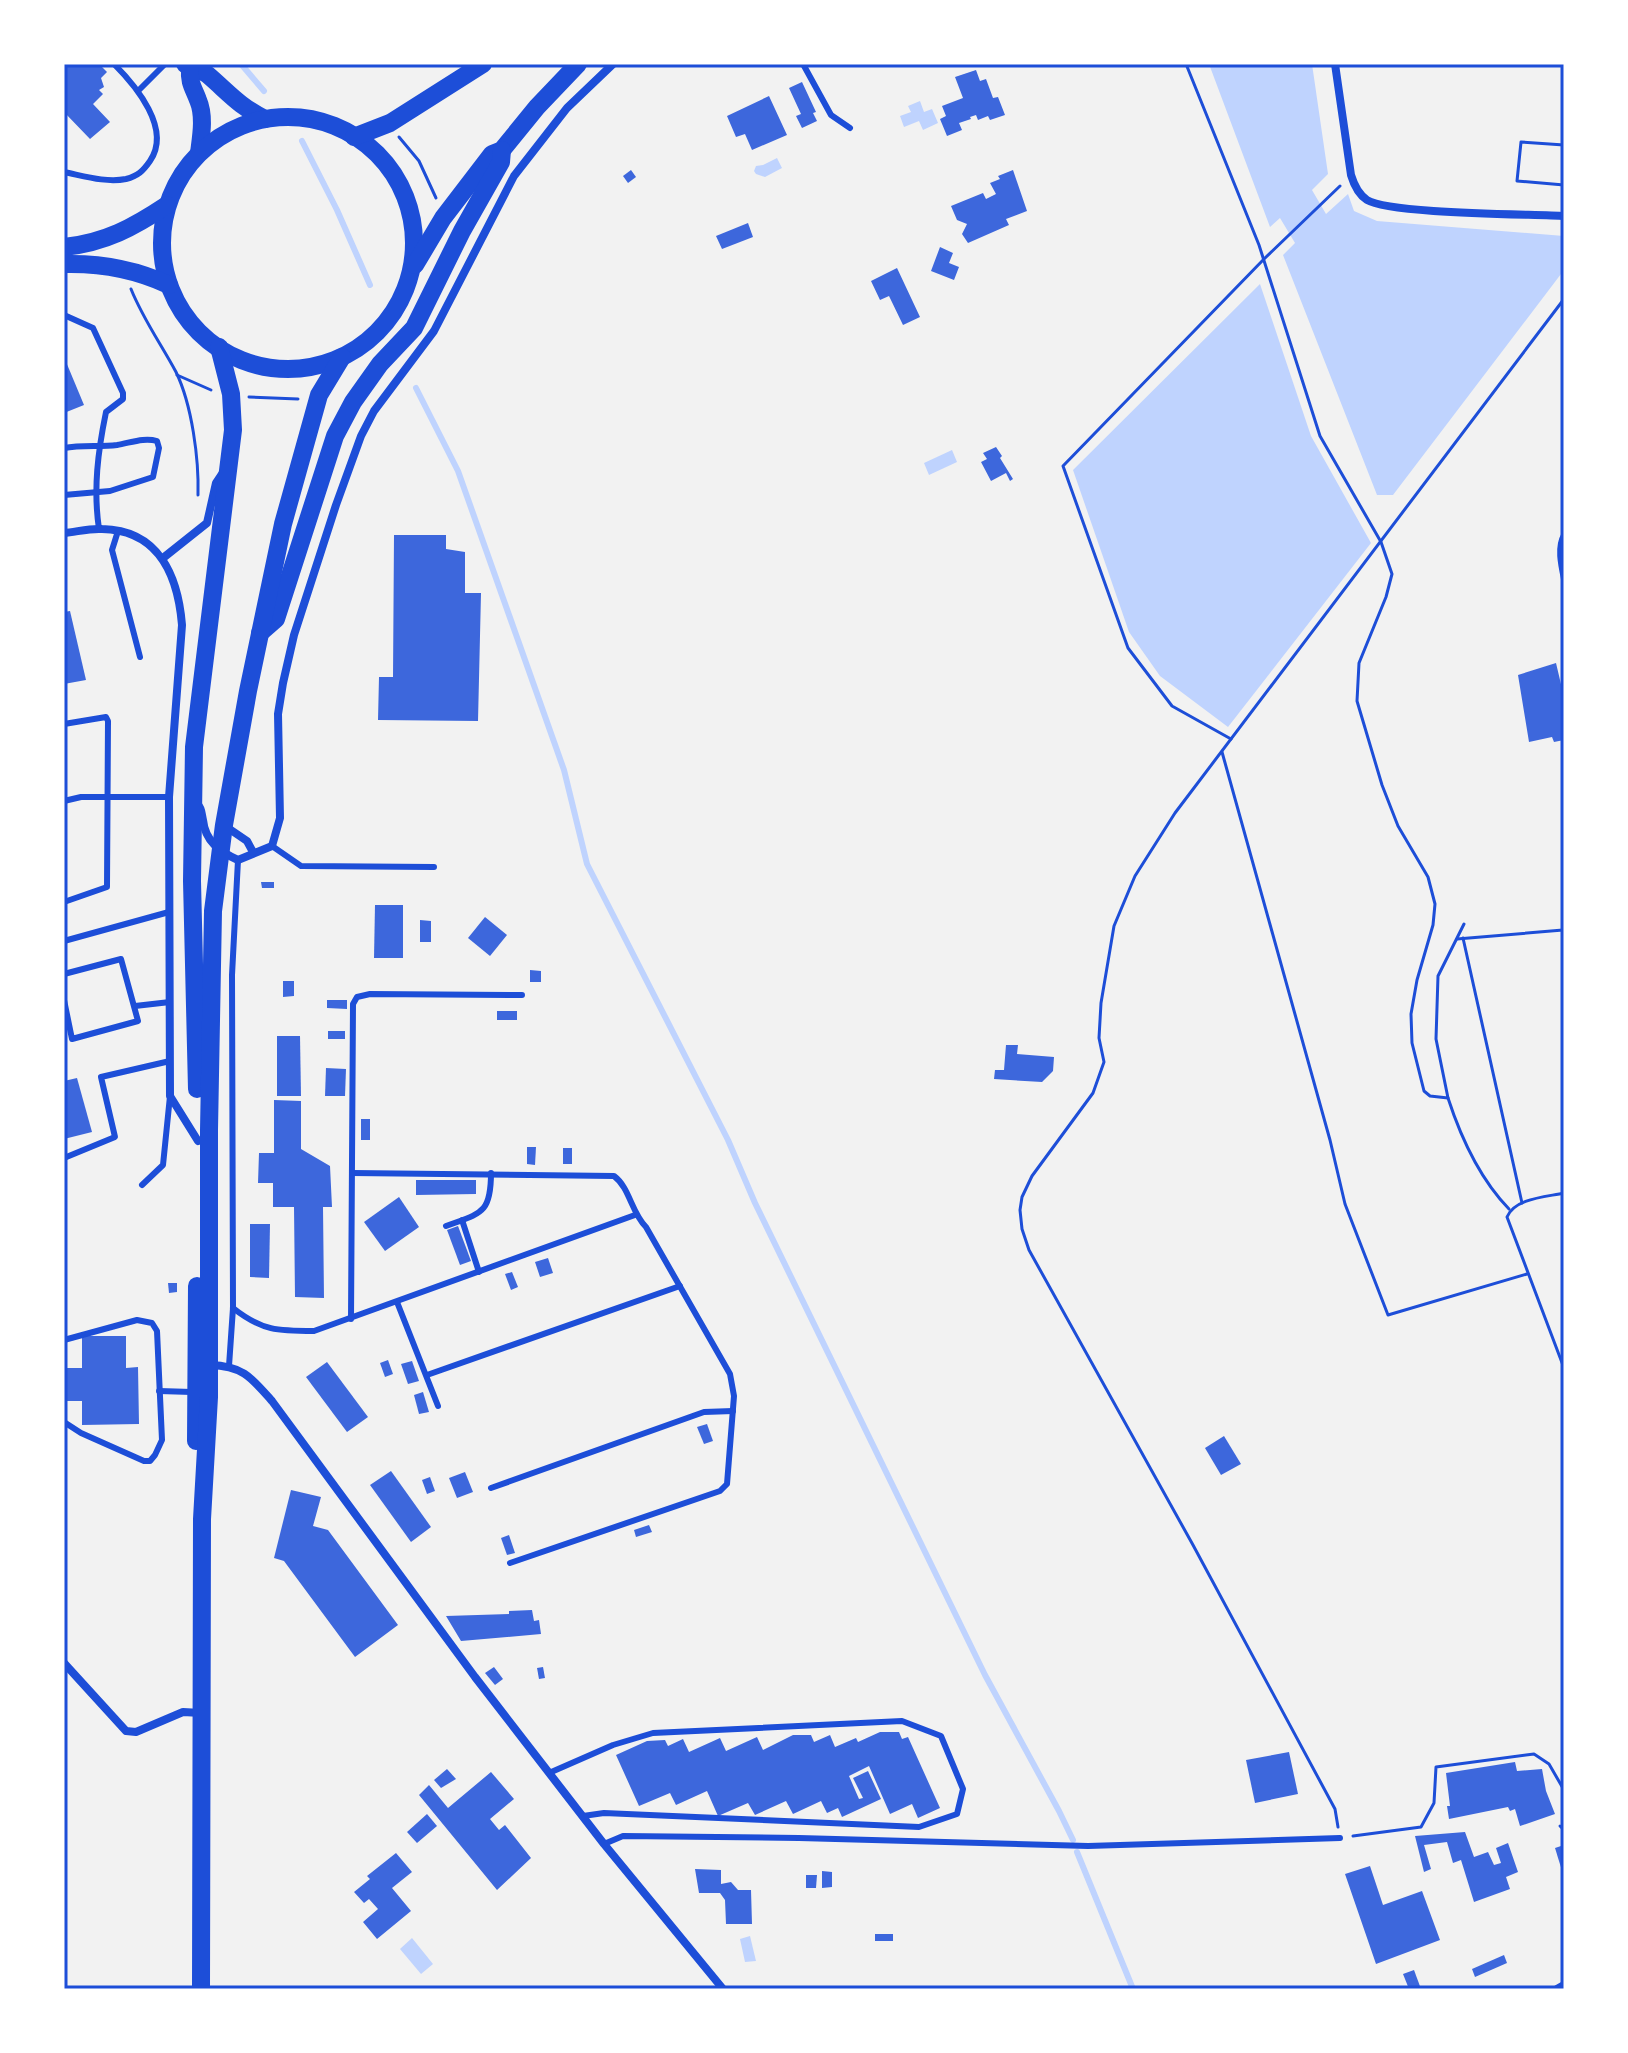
<svg xmlns="http://www.w3.org/2000/svg" width="1628" height="2053" font-family="Overpass,sans-serif">
	<style>
		.water { fill: #bfd3fe }
		.lines { fill: none; stroke-linecap: round; stroke-linejoin: round }
		.stream { stroke: #bfd3fe; stroke-width: 6 }
		.building { fill: #3d67dc }
		.path { stroke: #1d4ed8; stroke-width: 3 }
		.service { stroke: #1d4ed8; stroke-width: 6 }
		.minor { stroke: #1d4ed8; stroke-width: 8 }
		.primary { stroke: #1d4ed8; stroke-width: 18 }
		.neatline { fill: none; stroke: #1d4ed8; stroke-width: 3 }
	</style>
	<rect width="100%" height="100%" fill="#f2f2f2"/>
	<g class="water">
		<path d="M1209 64H1312L1328 174 1312 190 1326 214 1348 194 1354 211 1377 221 1564 236V270L1393 495H1377L1283 255 1295 243 1280 218 1270 227Z"/>
		<path d="M920 101 924 112 932 109 938 123 923 130 919 121 904 127 900 116 911 112 908 106Z"/>
		<path d="M777 158 782 168 765 177 756 174 754 171 756 166 763 165Z"/>
		<path d="M1260 284 1311 436 1371 543 1228 727 1160 676 1129 632 1073 470Z"/>
		<path d="M952 450 957 462 929 475 924 463Z"/>
		<path d="M750 1936 756 1961 745 1962 740 1939Z"/>
		<path d="M412 1938 433 1964 421 1974 400 1949Z"/>
	</g>
	<g class="lines">
		<g class="stream">
			<path d="M241 64 264 91"/>
			<path d="M302 141 337 210 370 285"/>
			<path d="M416 388 458 471 564 770 587 864 728 1140 755 1203 985 1675 1059 1811 1073 1840"/>
			<path d="M1077 1852 1133 1989"/>
		</g>
	</g>
	<g class="building">
		<path d="M64 64H99L107 72 101 78 104 87 99 90 103 94 93 104 110 122 90 139 64 112Z"/>
		<path d="M976 70 980 81 986 79 993 98 998 97 1005 115 990 120 988 116 978 120 976 115 970 117 971 119 959 123 962 130 947 136 940 119 946 116 942 106 963 98 955 77Z"/>
		<path d="M802 82 816 112 813 113 817 121 802 128 796 116 801 114 789 88Z"/>
		<path d="M769 96 787 135 752 150 745 134 736 137 727 116Z"/>
		<path d="M631 170 636 177 628 183 623 176Z"/>
		<path d="M1013 170 1027 211 1006 219 1009 225 968 243 962 234 967 224 957 220 951 206 983 193 986 199 996 194 990 183 1000 179 998 176Z"/>
		<path d="M748 223 753 237 722 249 716 236Z"/>
		<path d="M940 247 953 253 949 263 959 267 954 280 931 271Z"/>
		<path d="M897 268 920 317 903 325 889 296 880 300 871 281Z"/>
		<path d="M64 357 84 405 64 413Z"/>
		<path d="M996 447 1002 456 1000 458 1013 479 1010 481 1006 473 991 481 981 462 987 459 983 453Z"/>
		<path d="M394 535H446V549L465 552V593H481L478 721 378 720 379 677H393Z"/>
		<path d="M70 611 86 680 64 684V612Z"/>
		<path d="M1556 663 1564 697V740L1554 742 1552 737 1529 742 1518 675Z"/>
		<path d="M261 882H274V888H262Z"/>
		<path d="M375 905H403V958H374Z"/>
		<path d="M485 917 507 935 490 956 468 938Z"/>
		<path d="M420 920 431 921V942H420Z"/>
		<path d="M530 970 541 971V982H530Z"/>
		<path d="M283 981H294V996L283 997Z"/>
		<path d="M327 1000H347V1009L327 1008Z"/>
		<rect x="497" y="1011" width="20" height="9"/>
		<rect x="328" y="1031" width="17" height="8"/>
		<path d="M277 1036H300L301 1096H277Z"/>
		<path d="M1006 1045H1018L1017 1054 1054 1057 1053 1071 1042 1082 994 1079 995 1070H1004Z"/>
		<path d="M326 1068 346 1069 345 1096H325Z"/>
		<path d="M77 1078 92 1132 64 1139V1081Z"/>
		<path d="M274 1100 301 1101V1149L330 1166 332 1207H323L324 1298 295 1297 294 1207H273V1183H258L259 1153H274Z"/>
		<rect x="361" y="1119" width="9" height="21"/>
		<path d="M527 1147H536L535 1165 527 1164Z"/>
		<rect x="563" y="1148" width="9" height="16"/>
		<path d="M416 1180H476V1194L416 1195Z"/>
		<path d="M399 1197 419 1227 385 1251 364 1222Z"/>
		<path d="M250 1224H270L269 1278 250 1277Z"/>
		<path d="M458 1226 471 1261 460 1265 447 1230Z"/>
		<path d="M548 1258 553 1273 540 1277 535 1262Z"/>
		<path d="M512 1272 518 1287 511 1290 505 1274Z"/>
		<path d="M168 1283H177V1292L169 1293Z"/>
		<path d="M82 1336H126V1368L138 1367 139 1424 82 1425V1401H64V1368H82Z"/>
		<path d="M388 1360 393 1374 385 1377 380 1363Z"/>
		<path d="M412 1361 419 1381 408 1384 401 1364Z"/>
		<path d="M327 1362 368 1417 347 1432 306 1377Z"/>
		<path d="M423 1392 429 1412 419 1414 414 1395Z"/>
		<path d="M707 1424 713 1441 704 1444 697 1427Z"/>
		<path d="M1224 1436 1241 1464 1221 1475 1205 1448Z"/>
		<path d="M391 1471 431 1527 411 1542 370 1485Z"/>
		<path d="M465 1472 473 1492 457 1498 449 1478Z"/>
		<path d="M430 1477 435 1491 427 1494 422 1480Z"/>
		<path d="M291 1490 321 1497 313 1526 328 1530 398 1625 355 1657 284 1561 274 1558Z"/>
		<path d="M649 1525 652 1532 636 1537 634 1530Z"/>
		<path d="M509 1535 515 1553 507 1555 501 1538Z"/>
		<path d="M532 1610 534 1621 539 1620 541 1634 461 1641 446 1616 509 1614V1611Z"/>
		<path d="M494 1667 503 1679 495 1685 485 1673Z"/>
		<path d="M543 1667 545 1678 539 1679 537 1668Z"/>
		<path d="M880 1732H899L902 1739 908 1737 940 1808 918 1818 912 1804 890 1814 869 1766 849 1776 859 1799 863 1798 853 1778 868 1771 881 1799 842 1817 838 1808 827 1813 821 1801 793 1814 786 1801 755 1815 748 1803 718 1816 707 1791 676 1805 670 1793 639 1806 616 1755 647 1741 665 1740 668 1746 683 1739 689 1752 720 1738 726 1751 757 1737 763 1750 793 1735H811L814 1742 830 1735 835 1747 856 1738 858 1742Z"/>
		<path d="M1289 1752 1298 1794 1255 1803 1246 1760Z"/>
		<path d="M1515 1762 1517 1771 1542 1769 1546 1791 1555 1814 1520 1826 1515 1809 1510 1811 1508 1807 1449 1819 1447 1806H1450L1446 1773Z"/>
		<path d="M447 1769 456 1779 441 1788 434 1780Z"/>
		<path d="M491 1772 514 1799 490 1819 499 1830 505 1825 531 1858 497 1890 419 1795 429 1785 448 1808Z"/>
		<path d="M427 1814 437 1826 417 1843 407 1832Z"/>
		<path d="M1465 1832 1474 1857 1488 1852 1494 1865 1501 1863 1496 1848 1508 1843 1518 1872 1506 1877 1510 1889 1474 1902 1461 1860 1453 1863 1447 1842 1424 1845 1431 1869 1424 1872 1415 1836Z"/>
		<path d="M1564 1845V1874H1563L1555 1848Z"/>
		<path d="M396 1853 412 1872 392 1888 411 1911 377 1939 363 1922 378 1909 369 1899 364 1903 354 1892 370 1879 367 1876Z"/>
		<path d="M1370 1866 1383 1905 1422 1891 1440 1940 1376 1964 1345 1874Z"/>
		<path d="M695 1869 721 1870V1884L731 1882 738 1890H751L752 1924H726L725 1900 720 1893H699Z"/>
		<path d="M822 1871 832 1872V1887L822 1888Z"/>
		<path d="M806 1875H817L816 1888H806Z"/>
		<rect x="875" y="1934" width="18" height="7"/>
		<path d="M1504 1955 1507 1963 1475 1977 1472 1969Z"/>
		<path d="M1414 1970 1421 1989H1409L1403 1974Z"/>
	</g>
	<g class="lines">
		<g class="path">
			<path d="M1186 64 1259 245 1320 436 1381 542 1392 574 1386 597 1359 663 1357 701 1382 785 1398 826 1428 877 1435 904 1433 925 1417 980 1411 1014 1412 1043 1424 1091 1430 1096 1448 1098 1436 1039 1438 976 1464 924"/>
			<path d="M399 137 419 161 436 198"/>
			<path d="M1564 145 1521 142 1517 181 1564 185"/>
			<path d="M131 289C143 319 161 344 176 372 192 405 199 459 198 495"/>
			<path d="M177 375 211 390"/>
			<path d="M249 397 298 399"/>
			<path d="M1231 739 1172 706 1128 648 1063 466 1264 259 1340 186"/>
			<path d="M1222 752 1330 1140 1345 1204 1388 1315 1527 1274"/>
			<path d="M1463 938 1522 1203"/>
			<path d="M1457 939 1563 930 1564 934"/>
			<path d="M1448 1098C1461 1138 1479 1178 1509 1209"/>
			<path d="M1564 1193C1546 1197 1515 1198 1507 1217L1564 1368"/>
			<path d="M1560 1826 1564 1830"/>
			<path d="M1338 1827 1335 1809 1193 1545 1029 1250 1022 1229 1020 1210 1022 1197 1032 1176 1093 1093 1104 1062 1099 1038 1101 1003 1114 926 1135 876 1175 813 1564 299"/>
			<path d="M1353 1836 1421 1827 1434 1803 1436 1767 1534 1754 1549 1764 1564 1790"/>
		</g>
		<g class="service">
			<path d="M803 64 831 115 850 128"/>
			<path d="M138 91 165 64"/>
			<path d="M64 172C84 176 106 183 126 179 138 176 143 171 150 161 172 129 136 86 114 64"/>
			<path d="M64 315 93 328 123 393V399L106 412C98 451 93 489 99 529"/>
			<path d="M64 448C82 445 100 447 117 445 130 443 144 437 157 441L159 448 153 477 110 491 64 495"/>
			<path d="M118 531 112 550 140 657"/>
			<path d="M1564 535C1557 547 1561 565 1564 579"/>
			<path d="M64 724 106 717 108 721 107 887 64 902"/>
			<path d="M64 801 81 797H169"/>
			<path d="M272 846 301 866 434 867"/>
			<path d="M64 941 169 912"/>
			<path d="M64 974 121 959 138 1021 72 1039 64 1000"/>
			<path d="M135 1006 170 1002"/>
			<path d="M64 1158 115 1137 101 1077 170 1061"/>
			<path d="M352 1173 614 1176C630 1188 631 1212 646 1227L730 1374 734 1396 727 1484 720 1491 510 1563"/>
			<path d="M142 1185 163 1165 170 1096"/>
			<path d="M462 1220 479 1272"/>
			<path d="M446 1226C481 1213 491 1214 491 1173"/>
			<path d="M397 1302 438 1406"/>
			<path d="M233 1308C262 1331 278 1331 314 1331L635 1215"/>
			<path d="M351 1319 353 1004 357 997 370 994 522 995"/>
			<path d="M64 1340 137 1320 152 1323 157 1331 162 1440 155 1455 150 1461H144L81 1433 64 1422"/>
			<path d="M229 1366 233 1308 232 975 238 860"/>
			<path d="M427 1375 680 1286"/>
			<path d="M159 1391 192 1392"/>
			<path d="M491 1488 704 1412 733 1411"/>
			<path d="M549 1773 613 1745 653 1733 902 1721 941 1736 963 1789 957 1814 919 1827 604 1813 583 1816"/>
			<path d="M604 1844 623 1836 799 1838 1088 1846 1340 1838"/>
		</g>
		<g class="minor">
			<path d="M1335 64 1351 175C1354 185 1358 194 1367 200 1389 214 1530 214 1564 216"/>
			<path d="M64 533C76 532 90 528 102 529 159 530 178 576 182 625L169 797 170 1096 198 1141"/>
			<path d="M163 558 207 523 216 483 224 471"/>
			<path d="M196 802C202 809 201 811 203 820 205 841 220 852 238 860L272 846 280 818 278 714 283 683 294 635 336 505 361 436 374 411 434 331 514 176 567 108 613 64"/>
			<path d="M225 826 247 841 253 852"/>
			<path d="M210 1365C243 1366 251 1377 272 1401L475 1677 604 1844 723 1989"/>
			<path d="M64 1663 126 1731 136 1732 183 1712 201 1713"/>
			<path d="M1557 1989 1564 1985"/>
		</g>
		<g class="primary">
			<path d="M185 64C192 71 201 69 208 75 229 93 239 106 265 119"/>
			<path d="M190 69C189 83 193 87 198 100 205 116 201 137 199 153"/>
			<circle cx="288" cy="243" r="126"/>
			<path d="M354 137 390 123 483 64"/>
			<path d="M64 247C105 243 134 227 167 205"/>
			<path d="M64 264C102 263 135 269 169 285"/>
			<path d="M415 265 443 218 492 154 502 150 537 107 578 64"/>
			<path d="M260 633 276 619 335 436 353 402 380 364 414 328 462 231 501 162 502 150"/>
			<path d="M197 1089 192 881 194 747 233 430 231 394 219 347"/>
			<path d="M196 1441 197 1286"/>
			<path d="M201 1989 202 1519 209 1397V1130L213 911 224 825 248 691 283 524 319 395 342 357"/>
		</g>
	</g>
	<rect width="1628" height="2053" fill="none" stroke="#ffffff" stroke-width="132"/>
	<rect x="66" y="66" width="1496" height="1921" class="neatline"/>
</svg>
